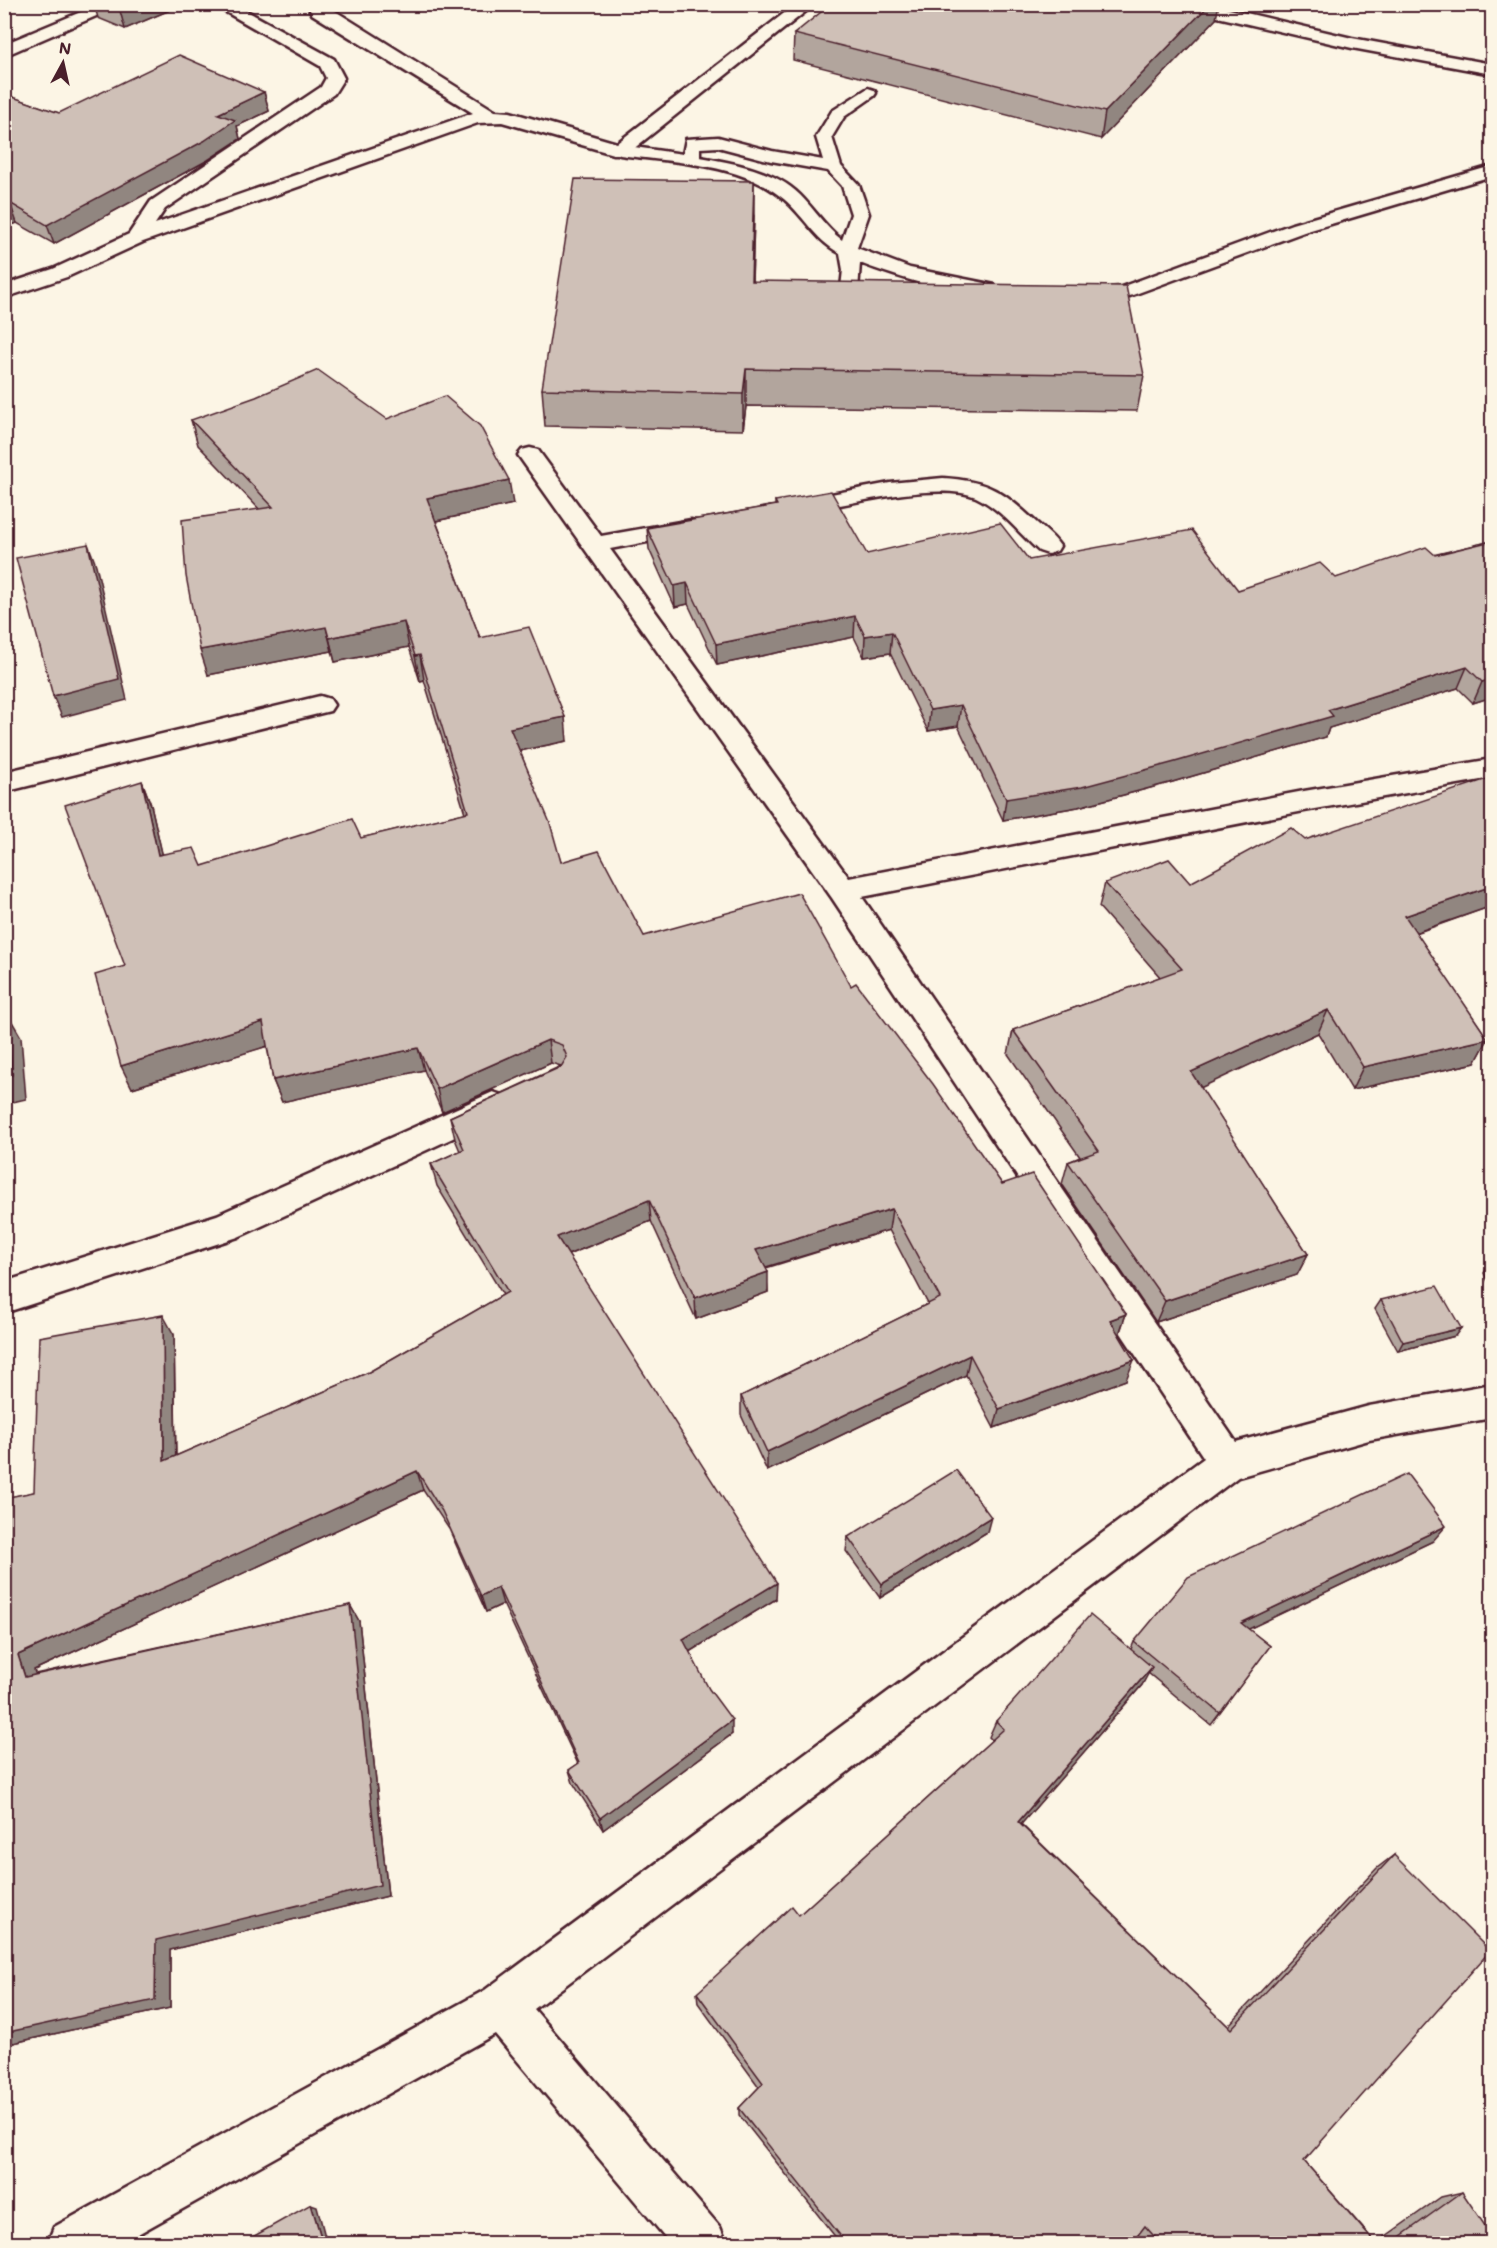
<svg xmlns="http://www.w3.org/2000/svg" width="1497" height="2248" font-family="Mali,sans-serif">
	<style>
		.lines { fill: none; stroke-linecap: round; stroke-linejoin: round }
		.lane-casing { stroke: #4a1f2b; stroke-width: 5 }
		.street-casing { stroke: #4a1f2b; stroke-width: 5 }
		.lane { fill: #fcf5e5; fill-rule: evenodd }
		.street { fill: #fcf5e5; fill-rule: evenodd }
		.wall { fill: #b2a59d; stroke: #4a1f2b; stroke-width: 1.5 }
		.shaded-wall { fill: #918680; stroke: #4a1f2b; stroke-width: 1.5 }
		.building { fill: #cfc0b7; stroke: #4a1f2b; stroke-width: 1.5 }
	</style>
	<rect width="100%" height="100%" fill="#fcf5e5"/>
	<filter id="ink" filterUnits="userSpaceOnUse"><feTurbulence type="fractalNoise" baseFrequency=".0167" numOctaves="2"/><feDisplacementMap in="SourceGraphic" scale="12" xChannelSelector="R" yChannelSelector="G"/><feConvolveMatrix kernelMatrix="1 2 1 2 8 2 1 2 1" color-interpolation-filters="sRGB"/></filter>
	<g filter="url(#ink)">
		<g class="lines">
			<g class="lane-casing">
				<g id="lane">
					<path d="M868 88 874 90 876 93 874 96 844 117 832 137 841 166 859 185 869 214 857 248 910 268 995 285 998 289 995 293C967 300 888 274 860 263L857 305 848 311 841 309 839 305 843 270 840 253C814 240 803 213 780 196 738 163 671 162 620 155L612 150 620 145 683 154 686 139 718 137 772 151 823 160 816 137 832 111ZM718 147 771 161 828 171 842 186 851 214 842 240C825 227 815 210 800 195 775 170 733 163 700 157V148Z"/>
					<path d="M1492 166V176L1304 232 1130 296 1089 301 1080 295 1089 289 1121 287 1292 224Z"/>
				</g>
			</g>
			<g class="street-casing">
				<g id="street">
					<path d="M100 4H124L4 56V44Z"/>
					<path d="M212 4H234L334 59 344 78 334 94 165 209 155 224 473 113 312 14 307 4H324L495 111 510 112 617 143 796 4H815L627 154H613L502 122 478 123 143 242 67 277 4 298V285L53 269 129 234 151 201 321 87 326 78 320 66Z"/>
					<path d="M1175 4H1208L1352 38 1492 64V74L1352 48 1183 9Z"/>
					<path d="M530 448 538 450 601 536 691 520 700 522 703 527 700 532 610 549 849 878 1304 791 1492 759V778L1304 811 862 897 1236 1442 1369 1406 1492 1384V1418L1369 1440 1238 1477 534 2009 720 2227 727 2244H671L495 2034 120 2244H47L54 2227 485 1990 1204 1458 832 898 518 455 522 450Z"/>
					<path d="M943 478C990 481 1003 492 1037 523 1045 530 1054 537 1060 546L1057 551 1048 554 1039 551C1020 534 1000 508 976 497 936 480 836 507 792 515L783 513 780 508 783 503 890 483Z"/>
					<path d="M320 696 330 699 334 705 330 711 4 792V772Z"/>
					<path d="M493 1092 505 1096 509 1105 505 1114 238 1237 4 1313V1282L217 1215Z"/>
				</g>
			</g>
			<use href="#lane" class="lane"/>
			<use href="#street" class="street"/>
		</g>
		<g class="wall">
			<path d="M67 4H93L80 10Z"/>
			<path d="M94 4H184L125 29 98 18Z"/>
			<path d="M1216 19 1101 139 793 60 794 34Z"/>
			<path d="M264 92 269 111 237 126 240 139 208 160 54 244 17 223 4 228V94L59 113Z"/>
			<path d="M754 216 752 281 1144 375 1137 411 746 406 743 430 545 426 542 389Z"/>
			<path d="M387 419 513 504 436 521 480 638 567 741 520 751 561 862 644 936 851 986 1002 1184 1126 1314 1119 1335 1126 1380 994 1428 966 1375 767 1471 741 1415V1396L928 1304 889 1230 766 1268 768 1292 696 1319 651 1221 568 1255 776 1599 689 1652 732 1734 603 1830 573 1783 569 1770 578 1764 503 1604 486 1612 449 1529 423 1490 34 1670 35 1674 350 1605 359 1621 388 1896 170 1950V2008L4 2045V1498L34 1492 174 1335 176 1456 369 1372 503 1295 437 1186 431 1164 460 1151 455 1139 450 1117 561 1066 551 1063 442 1112 424 1070 282 1102 273 1080 267 1046 132 1088 125 966 142 781 151 805 162 854 202 866 361 838 465 813 424 680 420 681 409 647 335 662 332 651 208 675 259 509 198 445 191 420Z"/>
			<path d="M775 501 867 554 1029 560 1238 590 1336 578 1492 541V697L1473 703 1458 688 1329 728 1326 737 1169 783 1078 807 1003 820 958 726 928 731 890 653 864 657 854 637 717 665 688 604 675 607 649 549 647 528 775 505Z"/>
			<path d="M1492 783V906L1416 933 1488 1039 1475 1063 1352 1090 1318 1033 1200 1087 1308 1254 1297 1275 1156 1322 1062 1184 1068 1162 1080 1157 1008 1054 1013 1030 1160 977 1099 907 1105 883H1190L1305 840Z"/>
			<path d="M1492 1261V1290L1484 1273Z"/>
			<path d="M1381 1300 1455 1336 1398 1351 1375 1309Z"/>
			<path d="M987 1532 880 1598 846 1551 848 1537Z"/>
			<path d="M1433 1541 1248 1629 1270 1646 1211 1725 1148 1673 1142 1685 1021 1824 1228 2026 1377 1868 1394 1855 1304 2161 1376 2243 1441 2197 1462 2192 1492 2244H1145L1138 2235 1131 2244H841L739 2115V2108L759 2087 698 2003 697 1993 799 1915 992 1740 989 1737 996 1721 1131 1649 1134 1642Z"/>
		</g>
		<g class="shaded-wall">
			<path d="M78 4H93L80 10Z"/>
			<path d="M136 4H184L125 29 120 11Z"/>
			<path d="M1210 4H1219L1216 19 1101 139 1105 112Z"/>
			<path d="M264 92 269 111 237 126 240 139 208 160 54 244 47 225 218 114Z"/>
			<path d="M754 181V216L751 317V281Z"/>
			<path d="M10 203 17 223 4 228V206Z"/>
			<path d="M746 369V406L743 430V394Z"/>
			<path d="M509 480 513 504 431 522 427 498Z"/>
			<path d="M88 544 96 565 127 700 62 717 53 696Z"/>
			<path d="M687 583 688 604 675 607 674 586Z"/>
			<path d="M855 616 854 637 717 665 716 644Z"/>
			<path d="M404 622 409 647 335 662 329 638Z"/>
			<path d="M326 627 332 651 208 675 200 650Z"/>
			<path d="M892 632 890 653 864 657 865 636Z"/>
			<path d="M420 655 424 680 420 681 415 656Z"/>
			<path d="M1467 667 1458 688 1329 728 1326 737 1169 783 1078 807 1003 820 1006 799 1328 710Z"/>
			<path d="M1492 679V697L1473 703 1482 682Z"/>
			<path d="M961 705 958 726 928 731 930 710Z"/>
			<path d="M565 717 567 741 514 752 510 728Z"/>
			<path d="M142 781 151 805 168 879 158 855Z"/>
			<path d="M4 840 6 844 10 896 4 898Z"/>
			<path d="M1492 886V906L1394 940 1405 916Z"/>
			<path d="M1328 1010 1318 1033 1183 1096 1191 1072Z"/>
			<path d="M7 1013 21 1037 26 1099 4 1104V1076Z"/>
			<path d="M263 1022 271 1045 132 1088 121 1066Z"/>
			<path d="M1488 1039 1475 1063 1352 1090 1363 1067Z"/>
			<path d="M548 1040 551 1063 442 1112 437 1089Z"/>
			<path d="M418 1048 424 1070 282 1102 273 1080Z"/>
			<path d="M649 1200 651 1221 560 1258 557 1237Z"/>
			<path d="M892 1209 889 1230 756 1270V1250Z"/>
			<path d="M1308 1254 1297 1275 1156 1322 1165 1301Z"/>
			<path d="M768 1272V1292L696 1319 695 1298Z"/>
			<path d="M1126 1314 1119 1334 1103 1340 1110 1320Z"/>
			<path d="M163 1315 174 1335 176 1480 164 1461Z"/>
			<path d="M1461 1328 1455 1336 1398 1351 1403 1342Z"/>
			<path d="M970 1355 966 1375 767 1471V1452Z"/>
			<path d="M1134 1360 1126 1380 994 1428 999 1409Z"/>
			<path d="M417 1471 423 1490 34 1670 41 1691 25 1677 18 1655Z"/>
			<path d="M991 1517 987 1532 880 1598 882 1584Z"/>
			<path d="M1446 1526 1433 1541 1232 1637 1241 1623Z"/>
			<path d="M777 1583 776 1599 684 1655 683 1639Z"/>
			<path d="M498 1587 503 1604 486 1612 481 1596Z"/>
			<path d="M350 1605 359 1621 388 1896 170 1950V2008L4 2045V2033L156 1940Z"/>
			<path d="M1152 1667 1142 1685 1011 1836 1018 1822Z"/>
			<path d="M732 1720V1734L603 1830 600 1818Z"/>
			<path d="M311 2204 317 2206 327 2244H323Z"/>
		</g>
		<g class="building">
			<path d="M105 4H136L120 11Z"/>
			<path d="M831 4H1210L1105 112 794 34Z"/>
			<path d="M179 55 264 92 218 114 235 120 204 141 47 225 10 203 4 206V94L59 113Z"/>
			<path d="M575 179 754 181 751 281 1126 286 1144 375 746 369 743 394 542 389Z"/>
			<path d="M318 370 387 419 445 396 480 426 509 480 427 498 480 638 529 627 565 717 510 728 550 823 561 862 599 851 644 936 799 893 851 986 856 983 933 1084 1002 1184 1032 1174 1126 1314 1110 1320 1134 1360 999 1409 970 1355 767 1452 741 1396 940 1298 892 1209 756 1250 768 1272 695 1298 649 1200 557 1237 777 1583 683 1639 709 1689 732 1720 600 1818 569 1770 579 1763 498 1587 481 1596 442 1511 417 1471 18 1655 25 1677 350 1605 380 1885 156 1940 155 2000 4 2033V1498L34 1492 39 1337 163 1315 164 1461 369 1372 508 1292 431 1164 464 1149 450 1117 561 1067 567 1057 562 1045 548 1040 437 1089 418 1048 273 1080 263 1022 121 1066 95 975 125 966 65 805 142 781 158 855 194 848 202 866 352 819 361 838 468 812 420 655 415 656 404 622 329 638 326 627 200 650 186 576 182 520 273 507 191 420 256 397Z"/>
			<path d="M831 491 867 554 1000 523 1029 560 1192 530 1238 590 1320 563 1336 578 1426 547 1435 555 1492 541V679L1482 682 1467 667 1328 710 1333 716 1175 762 1082 787 1006 799 961 705 930 710 892 632 865 636 855 616 716 644 687 583 674 586 647 528 777 505 775 501Z"/>
			<path d="M88 544 119 679 53 696 16 558Z"/>
			<path d="M1487 779 1492 783V886L1405 916 1488 1039 1363 1067 1328 1010 1191 1072 1308 1254 1165 1301 1068 1162 1099 1151 1013 1030 1182 969 1105 883 1169 859 1190 883 1291 828 1305 840Z"/>
			<path d="M4 1013H7L12 1075 4 1076Z"/>
			<path d="M1437 1286 1461 1328 1403 1342 1381 1300Z"/>
			<path d="M956 1470 991 1517 882 1584 848 1537Z"/>
			<path d="M1407 1474 1446 1526 1241 1623 1270 1646 1220 1713 1134 1642 1188 1577Z"/>
			<path d="M1090 1615 1152 1667 1018 1822 1231 2029 1394 1855 1490 1951 1304 2161 1376 2244H1161L1145 2226 1131 2244H847L739 2108 763 2083 697 1993 792 1906 799 1915 1004 1729 996 1721Z"/>
			<path d="M1462 2192 1492 2236V2244H1390Z"/>
			<path d="M311 2204 323 2244H250L249 2239Z"/>
		</g>
	</g>
	<rect width="1497" height="2248" fill="none" stroke="#fcf5e5" stroke-width="24"/>
	<rect x="12" y="12" width="1473" height="2224" fill="none" stroke="#4a1f2b" stroke-width="2" filter="url(#ink)"/>
	<g transform="translate(63 63) rotate(8)" stroke="#fcf5e5" stroke-width="4.5" paint-order="stroke">
	<path d="M0-4.5L10 22L0 15L-10 22Z" fill="#4a1f2b"/>
	<text y="-9" font-size="16" font-weight="bold" text-anchor="middle" fill="#4a1f2b">N</text>
	</g>
</svg>
